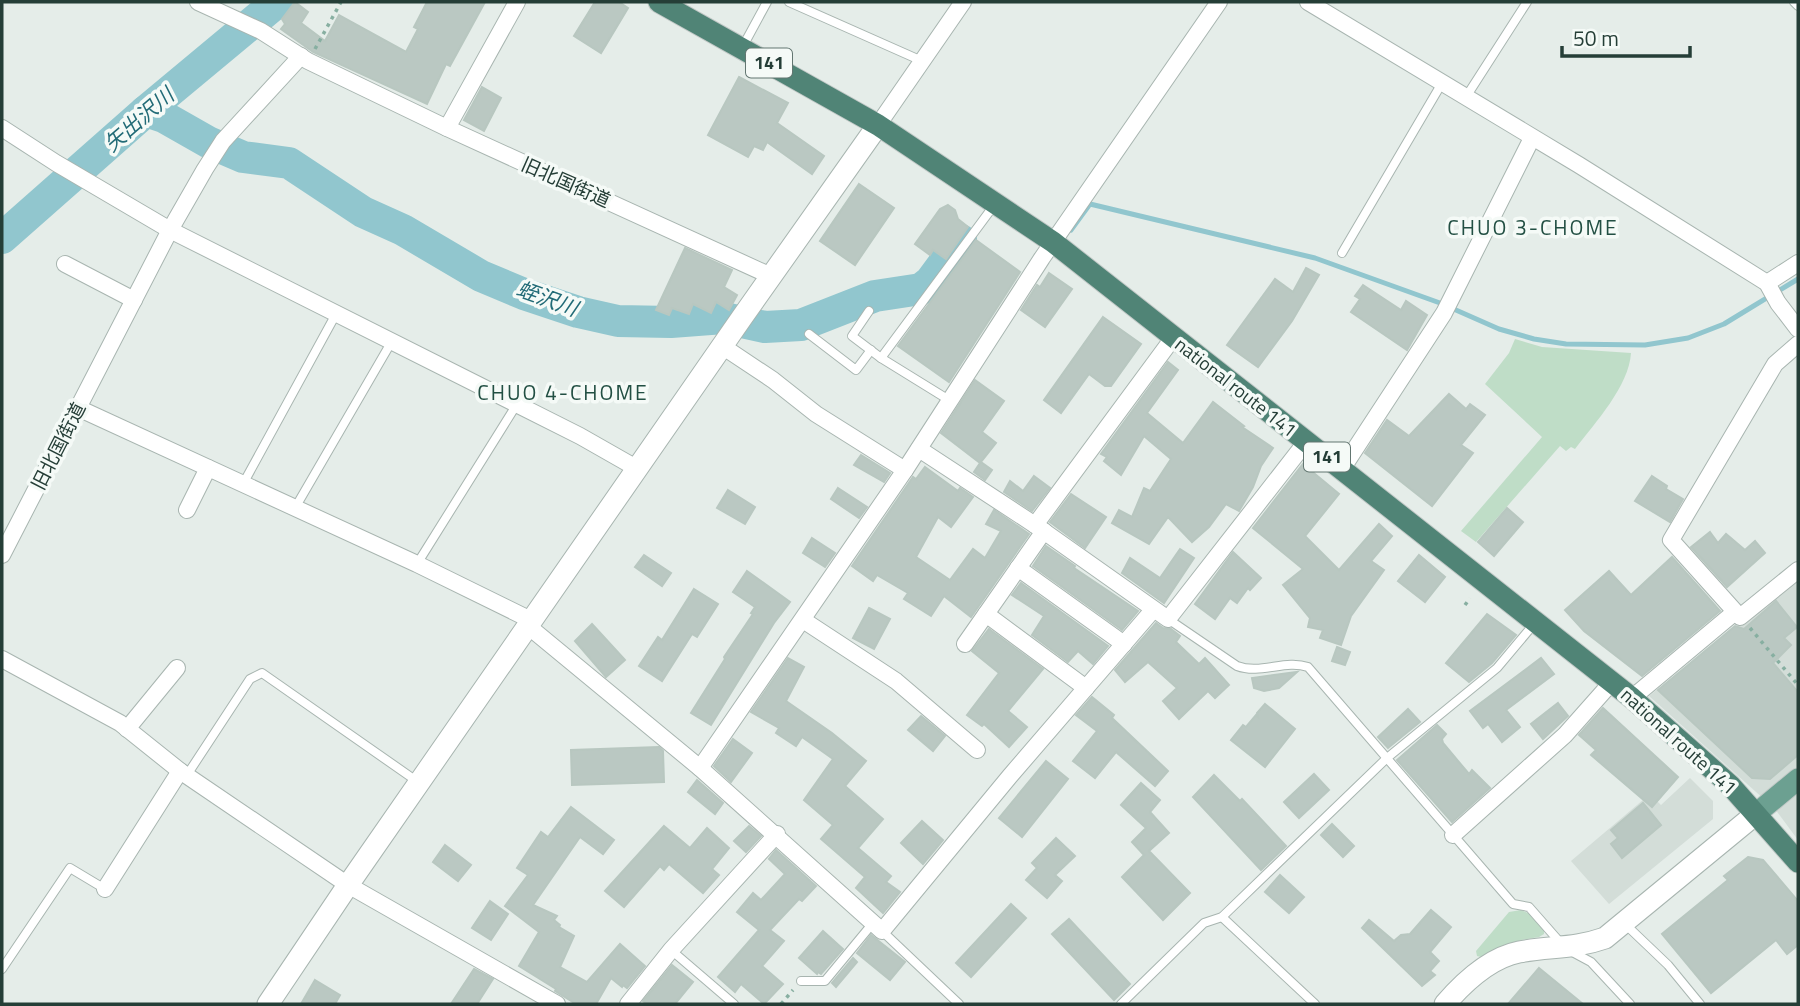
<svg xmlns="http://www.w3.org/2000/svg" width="1800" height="1006" font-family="'Titillium Web','Noto Sans JP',sans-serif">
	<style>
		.built { fill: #d3ddd8 }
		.green { fill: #bfddc7 }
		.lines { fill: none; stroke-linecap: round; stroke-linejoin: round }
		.stream { stroke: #91c6ce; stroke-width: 5 }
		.river { stroke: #91c6ce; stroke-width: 32 }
		.building { fill: #bac8c2; stroke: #b8c7c0; stroke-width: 2 }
		.service-casing { stroke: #a8b5b0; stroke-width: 10 }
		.minor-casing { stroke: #a8b5b0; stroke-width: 18 }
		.tertiary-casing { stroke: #a8b5b0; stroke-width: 23 }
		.primary-casing { stroke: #c2c9c7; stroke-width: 23 }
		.trunk-casing { stroke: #c2c9c7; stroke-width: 23 }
		.path { stroke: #87afa1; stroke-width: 3.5; stroke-dasharray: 3.5 5; stroke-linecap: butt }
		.service { stroke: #fff; stroke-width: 8 }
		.minor { stroke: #fff; stroke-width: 16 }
		.tertiary { stroke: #fff; stroke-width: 21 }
		.primary { stroke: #6ca091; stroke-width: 21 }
		.trunk { stroke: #508476; stroke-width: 21 }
		.labels { text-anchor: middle; stroke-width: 7; stroke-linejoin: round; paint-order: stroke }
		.shield { fill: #f5faf7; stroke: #637671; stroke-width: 2 }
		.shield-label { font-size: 18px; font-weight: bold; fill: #253e37 }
		.street-label { font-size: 19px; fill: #253e37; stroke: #f5faf7 }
		.water-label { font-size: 21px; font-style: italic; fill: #226b77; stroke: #f5faf7 }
		.neighbourhood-label { font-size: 21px; letter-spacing: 2px; fill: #224f43; stroke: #f5faf7 }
	</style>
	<rect width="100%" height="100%" fill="#e5ede9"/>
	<g class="built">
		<path d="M1798 577V840L1775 809 1649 696Z"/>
		<path d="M1690 778 1713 801V819L1609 904 1571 861 1650 794 1661 805Z"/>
	</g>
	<g class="green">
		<path d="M1515 339 1542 347 1631 353C1629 386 1595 423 1575 449L1571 447 1566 451 1560 446 1476 542 1461 531 1542 437 1485 384 1509 353Z"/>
		<path d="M1521 910 1532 915 1544 930V934L1539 937 1521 940 1481 957 1477 956 1476 951 1509 912Z"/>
	</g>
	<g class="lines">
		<path class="stream" d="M1071 230 1090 204 1315 258 1440 303 1499 329 1534 339 1566 344 1645 345 1688 338 1724 324 1798 279"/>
		<g class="river">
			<path d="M146 111 164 117 208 142 243 157 289 163 363 212 403 230 481 276 524 294 578 312 618 321 671 322 724 318 765 327 801 325 875 296 921 289 930 282 961 240"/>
			<path d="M2 238 146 111 277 2"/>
		</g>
	</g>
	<g class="building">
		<path d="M295 2 308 12 301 23 325 41 339 15 406 52 418 29 414 27 427 2H485L450 66 446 64 427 104 313 52 281 29 285 24 282 19Z"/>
		<path d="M595 2H619L628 8 601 53 574 36Z"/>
		<path d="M739 77 788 103 777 123 824 156 812 174 767 142 763 150 754 146 748 157 708 135Z"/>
		<path d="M482 87 501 98 484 131 464 120Z"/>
		<path d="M859 184 894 208 855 265 820 241Z"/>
		<path d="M948 205 955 210 958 219 968 227 946 259 933 250 930 255 915 244 940 209Z"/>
		<path d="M976 240 1020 272 949 382 898 346Z"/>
		<path d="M685 248 732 270 724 287 737 295 729 310 716 302 711 313 693 304 689 314 672 308 669 315 656 310Z"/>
		<path d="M1306 268 1319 275 1292 321 1258 367 1227 345 1275 279 1293 292Z"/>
		<path d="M1049 273 1072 289 1045 327 1021 310 1037 285 1040 287Z"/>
		<path d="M1363 285 1401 310 1406 301 1427 315 1407 350 1351 312 1360 299 1355 296Z"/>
		<path d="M1103 317 1141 344 1111 386H1105L1089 374 1061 413 1044 400Z"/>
		<path d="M1168 362 1178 370 1147 413 1183 443 1213 402 1244 426 1242 427 1273 448 1261 466 1253 487 1239 511 1226 504 1209 527 1192 542 1168 517 1149 544 1112 523 1119 510 1132 517 1144 488 1150 491 1171 459 1144 436 1121 475 1104 461 1107 457 1101 454Z"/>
		<path d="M975 380 1004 401 982 432 996 443 981 462 992 470 985 480 974 472 980 463 941 433Z"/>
		<path d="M1449 394 1466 409 1470 404 1485 415 1461 445 1473 453 1432 506 1365 453 1387 420 1409 436Z"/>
		<path d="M861 455 890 473 884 482 854 465Z"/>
		<path d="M1303 464 1339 494 1305 536 1339 570 1379 524 1392 536 1371 561 1384 570 1351 616 1341 645 1320 638 1323 630 1308 627 1310 618 1283 585 1303 569 1253 528Z"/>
		<path d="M925 467 958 491 960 488 973 497 951 527 938 517 916 557 950 580 973 549 985 558 1001 531 986 524 994 510 1029 534 971 617 944 596 931 616 904 599 908 593 877 575 873 581 852 566 913 477 916 479Z"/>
		<path d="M1034 476 1050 488 1032 511 1004 492 1010 481 1023 491Z"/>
		<path d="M1652 476 1667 486 1666 489 1683 499 1670 522 1635 501Z"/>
		<path d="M838 488 867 507 859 518 831 499Z"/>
		<path d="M728 490 755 507 745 524 717 508Z"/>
		<path d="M1071 494 1106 517 1085 548 1050 522Z"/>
		<path d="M1507 508 1523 522 1494 556 1478 542Z"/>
		<path d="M1710 532 1718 543 1726 534 1745 550 1755 541 1765 553 1727 587 1691 547Z"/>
		<path d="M812 538 835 553 825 567 803 553Z"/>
		<path d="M1046 546 1075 566 1074 568 1138 611 1122 630 1033 566Z"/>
		<path d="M1180 549 1194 558 1164 603 1122 573 1130 558 1160 578Z"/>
		<path d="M1233 552 1261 578 1250 590 1248 588 1237 603 1230 598 1215 619 1195 604Z"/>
		<path d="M644 555 671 573 662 586 635 567Z"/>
		<path d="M1419 555 1445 577 1425 602 1398 581Z"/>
		<path d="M1672 557 1720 611 1642 676 1584 631 1565 610 1609 571 1631 595Z"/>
		<path d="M747 571 790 602 774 623 711 725 691 713 725 659 724 657 753 614 751 613 755 607 733 592Z"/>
		<path d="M1021 583 1108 646 1093 664 1078 651 1068 662 1032 635 1044 616 1012 595Z"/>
		<path d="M694 589 718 604 697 637 692 634 662 681 639 666 658 637 662 640Z"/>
		<path d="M1776 601 1797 627 1784 638 1791 645 1773 663 1798 692V755L1770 779 1752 778 1658 690 1735 626 1744 629Z"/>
		<path d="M869 608 890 619 874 649 853 638Z"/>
		<path d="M1487 614 1516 635 1492 663 1469 682 1446 663Z"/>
		<path d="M1156 623 1163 628 1171 629 1180 636 1176 642 1199 664 1205 658 1229 685 1215 698 1208 691 1179 719 1163 701 1177 688 1148 662 1125 682 1115 670Z"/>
		<path d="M592 624 625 660 606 677 575 641Z"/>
		<path d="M989 629 1043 669 1008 711 1027 727 1009 747 984 724 982 726 967 715 999 673 972 651Z"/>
		<path d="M1337 647 1350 652 1345 665 1332 661Z"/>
		<path d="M788 658 804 667 786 701 832 733 866 761 845 786 883 819 858 848 891 876 886 882 900 892 883 913 856 888 865 877 821 839 833 825 804 800 833 759 802 737 796 746 776 733 779 728 751 712Z"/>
		<path d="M1541 658 1554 674 1506 710 1520 727 1502 742 1488 724 1483 728 1470 711Z"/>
		<path d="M1297 672 1279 688 1264 691 1254 688 1252 678Z"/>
		<path d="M1092 697 1114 715 1112 718 1168 771 1155 786 1116 752 1095 778 1073 761 1097 731 1076 715Z"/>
		<path d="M1558 703 1568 716 1543 739 1531 724Z"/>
		<path d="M1265 704 1295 729 1265 767 1231 740 1243 725 1246 727 1256 715 1258 717 1257 713Z"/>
		<path d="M1603 708 1678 777 1652 807 1591 755 1596 750 1579 735Z"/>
		<path d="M1408 709 1420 722 1388 748 1378 737Z"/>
		<path d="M921 716 945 736 933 751 908 730Z"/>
		<path d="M1437 725 1446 734 1442 739 1443 743 1469 774 1472 770 1490 788 1452 822 1397 760Z"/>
		<path d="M733 739 752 753 731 782 714 766Z"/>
		<path d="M659 747 663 751 664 782 572 785 571 750Z"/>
		<path d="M1046 761 1068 779 1022 837 999 818Z"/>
		<path d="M1314 774 1329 790 1299 818 1284 802Z"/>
		<path d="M1214 775 1240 801 1242 799 1286 846 1261 870 1193 797Z"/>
		<path d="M697 780 723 803 715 814 688 792Z"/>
		<path d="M1141 783 1160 800 1150 812 1169 833 1149 851 1190 893 1163 920 1122 877 1144 855 1132 842 1146 828 1121 805Z"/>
		<path d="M1643 803 1661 825 1622 858 1611 844 1618 838 1611 830Z"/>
		<path d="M571 807 614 840 603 854 580 837 533 905 557 916 554 920 560 925 559 927 574 936 560 967 587 982 620 944 645 966 627 988 623 985 622 987 611 978 596 1004H576L555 991 556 989 519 966 539 932 505 906 528 875 517 868 541 832 548 837Z"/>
		<path d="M922 821 943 840 923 864 901 843Z"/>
		<path d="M1332 824 1354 846 1343 857 1321 835Z"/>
		<path d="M664 826 690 848 707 828 729 848 712 869 719 875 703 893 669 864 664 870 660 866 624 907 605 891Z"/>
		<path d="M749 826 761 836 746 852 734 841Z"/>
		<path d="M1056 838 1075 856 1055 875 1062 881 1047 898 1026 880 1037 868 1032 863Z"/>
		<path d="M445 845 471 865 458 881 433 862Z"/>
		<path d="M776 850 816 886 802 901 799 899 770 930 784 941 762 966 783 984 764 1004 741 984 735 992 718 977 759 930 737 912 753 893 761 900 785 874 769 859Z"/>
		<path d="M1748 857 1763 860 1798 901V945L1787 954 1776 940 1711 993 1662 934 1728 880 1724 876Z"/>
		<path d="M1280 875 1304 897 1289 913 1265 892Z"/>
		<path d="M490 901 508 914 491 940 472 928Z"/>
		<path d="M1011 904 1026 918 971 977 956 963Z"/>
		<path d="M1431 910 1451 927 1430 952 1439 961 1430 971 1435 975 1422 986 1362 928 1369 920 1394 941 1401 935 1410 934Z"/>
		<path d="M1069 919 1130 984 1114 1000 1052 934Z"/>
		<path d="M823 931 843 949 821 974 818 972 817 974 799 958Z"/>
		<path d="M871 935 905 962 890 980 857 953Z"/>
		<path d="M853 958 857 962 836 987 832 983Z"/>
		<path d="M672 965 693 982 675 1004H647L643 1001Z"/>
		<path d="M1539 968 1583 1004H1508Z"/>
		<path d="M474 969 493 979 477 1004H451Z"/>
		<path d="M315 980 340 995 335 1004H301Z"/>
	</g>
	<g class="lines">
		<g class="service-casing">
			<g id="service">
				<path d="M789 2 922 61"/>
				<path d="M1794 2 1798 6"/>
				<path d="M742 48 767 2"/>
				<path d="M1466 97 1527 2"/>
				<path d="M1342 253 1442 83"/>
				<path d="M869 311 852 336 881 358"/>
				<path d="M809 334 856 370 871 350"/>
				<path d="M949 400 881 358 995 204"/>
				<path d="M243 484 336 314"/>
				<path d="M295 508 392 341"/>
				<path d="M417 564 517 404"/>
				<path d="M1168 619 1237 666C1261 675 1285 659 1308 667L1513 904 1529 907 1565 948 1591 962 1630 1004"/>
				<path d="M187 775 250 679 262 673 418 782"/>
				<path d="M1222 917 1315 1004"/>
				<path d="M1625 924 1668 965 1700 1004"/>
				<path d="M882 931 959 1004"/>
				<path d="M671 950 734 1004"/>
				<path d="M2 969 70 868 105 889"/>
				<path d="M801 981H825L873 923"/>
				<path d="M1121 1004 1204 923 1222 917 1387 758 1497 668 1534 624"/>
			</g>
		</g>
		<g class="minor-casing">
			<g id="minor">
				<path d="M198 2 261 31 308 61 447 128 771 276"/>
				<path d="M1308 2 1579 165 1767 283 1778 303 1798 329"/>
				<path d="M878 125 963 2"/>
				<path d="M2 128 56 163 170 230 580 436 638 469"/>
				<path d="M447 128 517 2"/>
				<path d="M65 264 134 300"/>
				<path d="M1767 283 1798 263"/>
				<path d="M1798 344 1775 364 1671 540 1740 617 1798 570"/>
				<path d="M722 346 773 380 816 414 905 470"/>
				<path d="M78 408 417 564 533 621"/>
				<path d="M919 449 1035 525 1168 619 1306 442"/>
				<path d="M1342 469 1444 313 1532 138"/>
				<path d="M187 510 208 468"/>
				<path d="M1035 525 1173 338"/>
				<path d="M2 555 170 230 205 169 223 141 301 56"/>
				<path d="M1018 568 1124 644"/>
				<path d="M986 614 1086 688"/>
				<path d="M803 620 896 681 977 750"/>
				<path d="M528 626 700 768 882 931 1010 776 1153 610"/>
				<path d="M965 644 1044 531"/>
				<path d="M2 659 120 723 180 771 348 885 557 1004"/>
				<path d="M1632 698 1735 612"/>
				<path d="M127 729 177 668"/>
				<path d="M700 768 905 470 1042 258 1219 2"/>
				<path d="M1453 835 1565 735 1612 682"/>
				<path d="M105 889 180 771"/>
				<path d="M628 1004 671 950 777 834"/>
			</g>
		</g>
		<g class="tertiary-casing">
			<g id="tertiary">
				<path d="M268 1004 348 885 743 316 878 125"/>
				<path d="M1445 1004C1464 982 1489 958 1519 952 1550 946 1574 949 1605 938L1757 813"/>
			</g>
		</g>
		<g class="primary-casing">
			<path id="primary" d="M1757 813 1798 779"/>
		</g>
		<g class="trunk-casing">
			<path id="trunk" d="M659 2 878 125 1053 242 1632 698 1730 785 1798 862"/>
		</g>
		<g class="path">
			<path d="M315 49 341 2"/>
			<path d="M1465 605 1470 598"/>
			<path d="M1750 628 1798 685"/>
			<path d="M781 1004 793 990"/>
		</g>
		<use href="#service" class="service"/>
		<use href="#minor" class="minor"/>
		<use href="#tertiary" class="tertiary"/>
		<use href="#primary" class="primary"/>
		<use href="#trunk" class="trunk"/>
	</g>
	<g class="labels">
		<g class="shield">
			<rect x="746" y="48.5" width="46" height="29" rx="5"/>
			<rect x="1304" y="442.5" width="46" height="29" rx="5"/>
		</g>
		<g class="shield-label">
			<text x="769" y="69">141</text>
			<text x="1327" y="463">141</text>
		</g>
		<g class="street-label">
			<text transform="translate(566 182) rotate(24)" y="7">旧北国街道</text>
			<text transform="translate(1236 387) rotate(38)" y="7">national route 141</text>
			<text transform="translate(58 446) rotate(-63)" y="7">旧北国街道</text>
			<text transform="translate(1679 741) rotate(42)" y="7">national route 141</text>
		</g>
		<g class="water-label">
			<text transform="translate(139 120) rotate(-41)" y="7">矢出沢川</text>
			<text transform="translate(547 299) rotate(20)" y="7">蛭沢川</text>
		</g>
		<g class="neighbourhood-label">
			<text x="1533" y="235">CHUO 3-CHOME</text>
			<text x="563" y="400">CHUO 4-CHOME</text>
		</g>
	</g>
	<rect width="1800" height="1006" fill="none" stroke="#253e37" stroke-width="7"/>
	<path d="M1562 46v10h128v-10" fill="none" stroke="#253e37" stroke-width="3.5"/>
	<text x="1573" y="46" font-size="21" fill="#253e37" stroke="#f5faf7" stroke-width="5" paint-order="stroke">50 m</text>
</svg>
